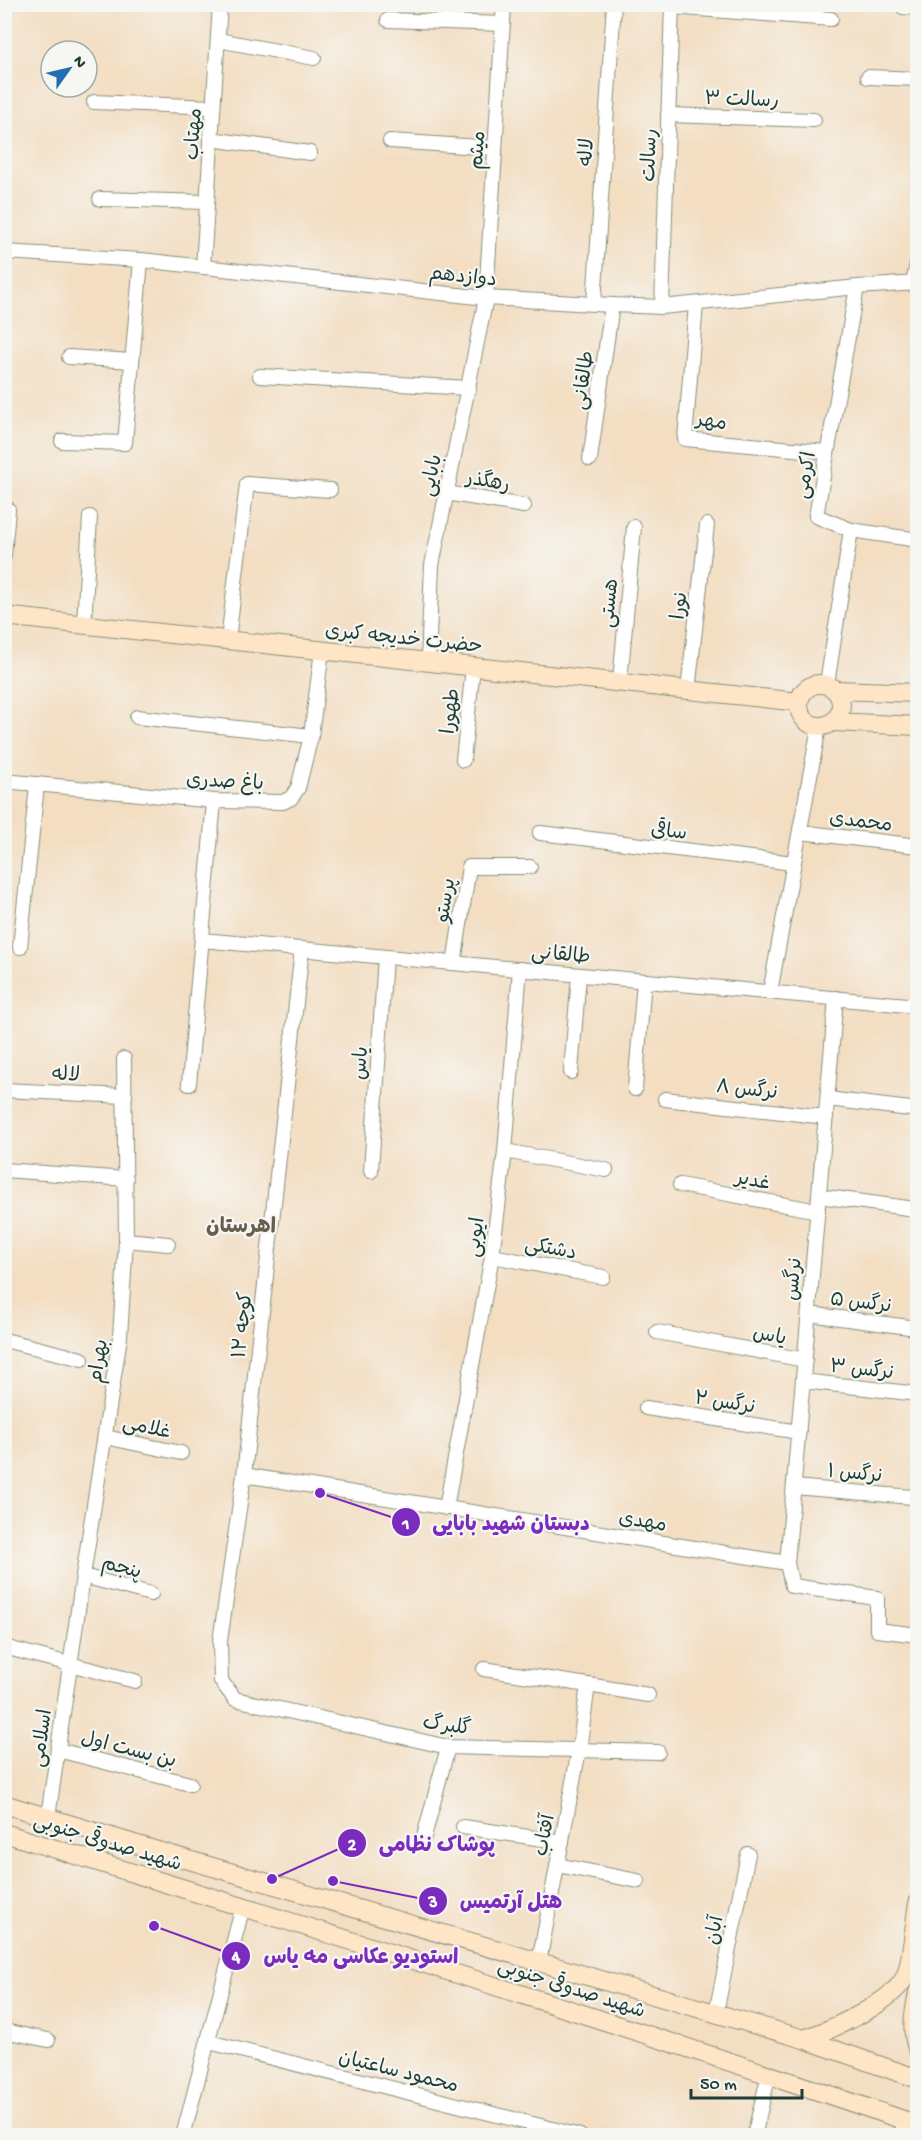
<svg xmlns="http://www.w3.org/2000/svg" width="922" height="2140" font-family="'Gochi Hand','Playpen Sans Arabic',sans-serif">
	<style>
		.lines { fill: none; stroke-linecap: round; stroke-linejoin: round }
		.street-casing { stroke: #898e7b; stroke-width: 16 }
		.secondary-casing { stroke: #898e7b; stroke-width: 20 }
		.street { stroke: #fff; stroke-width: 14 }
		.secondary { stroke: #fee5c5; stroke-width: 18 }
		.labels { text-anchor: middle; stroke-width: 4.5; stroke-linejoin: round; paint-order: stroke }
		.street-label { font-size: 20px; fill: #1f3d34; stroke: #f6f6f2 }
		.neighbourhood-label { font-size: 21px; font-weight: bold; fill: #685f4e; stroke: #f6f6f2 }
		.leader { fill: none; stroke: #7b2cbf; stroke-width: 2 }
		.callout-dot { fill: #7b2cbf; stroke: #f6f6f2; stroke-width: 2 }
		.mark-label { font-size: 18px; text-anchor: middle; font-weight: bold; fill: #fff }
		.callout-label { font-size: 21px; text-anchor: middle; font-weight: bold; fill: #7b2cbf; stroke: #f6f6f2; stroke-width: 4.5; stroke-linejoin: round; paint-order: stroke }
	</style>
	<rect width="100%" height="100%" fill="#f6f6f2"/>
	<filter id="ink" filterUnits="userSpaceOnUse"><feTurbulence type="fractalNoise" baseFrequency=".0167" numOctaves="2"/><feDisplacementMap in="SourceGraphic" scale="12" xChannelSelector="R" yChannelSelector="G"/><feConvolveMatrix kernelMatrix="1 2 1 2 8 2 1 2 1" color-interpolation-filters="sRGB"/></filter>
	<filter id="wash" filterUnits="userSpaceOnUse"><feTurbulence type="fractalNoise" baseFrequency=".008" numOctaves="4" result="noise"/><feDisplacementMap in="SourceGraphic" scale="24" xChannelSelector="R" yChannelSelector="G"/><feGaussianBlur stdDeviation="1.35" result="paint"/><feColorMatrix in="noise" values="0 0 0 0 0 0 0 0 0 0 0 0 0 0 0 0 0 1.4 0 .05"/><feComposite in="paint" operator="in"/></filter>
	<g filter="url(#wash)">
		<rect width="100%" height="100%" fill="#f3dec2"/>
	</g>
	<g filter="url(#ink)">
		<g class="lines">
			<g class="street-casing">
				<g id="street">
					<path d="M672 7 831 19"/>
					<path d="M903 7 918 8"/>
					<path d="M388 20 503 24"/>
					<path d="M218 40 314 58"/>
					<path d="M868 77 918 79"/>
					<path d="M94 102 213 107"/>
					<path d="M668 115 814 120"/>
					<path d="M211 139 310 153"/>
					<path d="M390 141 495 148"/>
					<path d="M100 199 207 202"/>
					<path d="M4 252 141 260 486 298 612 305 662 307 857 287 918 283"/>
					<path d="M203 267 220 4"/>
					<path d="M913 283 918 260"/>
					<path d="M594 303 614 4"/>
					<path d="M696 304 685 439 827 452"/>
					<path d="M662 307 672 4"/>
					<path d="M69 357 132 361"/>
					<path d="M260 376 469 388"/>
					<path d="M62 441 125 443 141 260"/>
					<path d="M590 459 612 305"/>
					<path d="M446 493 524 506"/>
					<path d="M851 530 918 540"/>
					<path d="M4 556 8 509"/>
					<path d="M84 625 90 517"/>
					<path d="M228 640 247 484 330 490"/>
					<path d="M428 662 432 565 486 298 504 4"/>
					<path d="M620 682 634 527"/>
					<path d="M827 684 851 530 816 516 857 287"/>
					<path d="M688 690 707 525"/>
					<path d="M137 717 311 736"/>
					<path d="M463 760 473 667"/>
					<path d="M4 781 214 801 283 802 291 798 298 788 311 736 322 650"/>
					<path d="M800 832 918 846"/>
					<path d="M540 833 794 863"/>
					<path d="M202 940 918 1006"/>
					<path d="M20 947 37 785"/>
					<path d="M302 949 244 1475 220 1641 221 1681 235 1699 448 1747 658 1752"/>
					<path d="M454 963 469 867H530"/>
					<path d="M770 992 819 727"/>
					<path d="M836 998 787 1563 792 1586 877 1598V1630L918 1635"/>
					<path d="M571 1072 579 975"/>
					<path d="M189 1084 214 801"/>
					<path d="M635 1089 644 981"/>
					<path d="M4 1090 125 1096"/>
					<path d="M665 1099 826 1117"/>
					<path d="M828 1099 918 1110"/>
					<path d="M505 1151 606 1170"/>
					<path d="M4 1170 126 1179"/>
					<path d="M371 1171 385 957"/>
					<path d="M680 1185 818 1211"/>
					<path d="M819 1196 915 1209"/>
					<path d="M126 1240 168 1244"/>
					<path d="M492 1256 603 1277"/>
					<path d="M809 1314 909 1327"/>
					<path d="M657 1332 805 1360"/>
					<path d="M4 1340 82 1359"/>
					<path d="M803 1381 918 1394"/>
					<path d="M646 1408 799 1432"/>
					<path d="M105 1437 181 1453"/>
					<path d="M244 1475 787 1563"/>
					<path d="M794 1487 912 1497"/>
					<path d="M446 1508 492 1256 505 1151 520 969"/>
					<path d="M83 1576 151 1594"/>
					<path d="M4 1647 135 1681"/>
					<path d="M484 1669 588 1685"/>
					<path d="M58 1750 190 1784"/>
					<path d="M48 1817 83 1576 120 1337 126 1240 124 1059"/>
					<path d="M463 1827 562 1842"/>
					<path d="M424 1837 448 1747"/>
					<path d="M557 1865 638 1881"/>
					<path d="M539 1962 579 1750 588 1685 648 1695"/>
					<path d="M716 2013 748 1854"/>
					<path d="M4 2031 48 2040"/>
					<path d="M209 2042 580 2136"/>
					<path d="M183 2136 243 1906"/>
					<path d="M754 2136 769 2074"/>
					<path d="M900 2136 906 2121"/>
				</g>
			</g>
			<g class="secondary-casing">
				<g id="secondary">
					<path d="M4 616 799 702"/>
					<circle cx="820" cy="705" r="21"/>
					<path d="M836 690 918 693"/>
					<path d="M834 722 918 726"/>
					<path d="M4 1804 151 1849 804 2039 918 2079"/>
					<path d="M4 1833C310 1928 615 2021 918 2125"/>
					<path d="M918 1992C914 2012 910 2031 918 2050"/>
					<path d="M804 2039C830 2030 899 2001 907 1972 913 1950 914 1925 918 1903"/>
				</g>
			</g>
			<use href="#street" class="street"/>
			<use href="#secondary" class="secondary"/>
		</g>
	</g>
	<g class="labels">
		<g class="street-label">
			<text transform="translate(742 98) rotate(2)" y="7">رسالت ۳</text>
			<text transform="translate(192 134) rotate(-86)" y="7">مهتاب</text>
			<text transform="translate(476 150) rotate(-86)" y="7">میثم</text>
			<text transform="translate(585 152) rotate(-86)" y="7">لاله</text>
			<text transform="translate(648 155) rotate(-88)" y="7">رسالت</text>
			<text transform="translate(463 275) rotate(6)" y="7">دوازدهم</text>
			<text transform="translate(582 380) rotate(-82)" y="7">طالقانی</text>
			<text transform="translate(712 420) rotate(9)" y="7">مهر</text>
			<text transform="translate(430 475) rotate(-78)" y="7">بابایی</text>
			<text transform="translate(804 475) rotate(-80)" y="7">اکرمی</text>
			<text transform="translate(488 480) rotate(10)" y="7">رهگذر</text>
			<text transform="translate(608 603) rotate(-85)" y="7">هستی</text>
			<text transform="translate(678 605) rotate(-84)" y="7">نورا</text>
			<text transform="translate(404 637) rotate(6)" y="7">حضرت خدیجه کبری</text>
			<text transform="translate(449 711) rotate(-84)" y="7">طهورا</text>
			<text transform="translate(225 780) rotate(3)" y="7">باغ صدری</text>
			<text transform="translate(861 820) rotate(7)" y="7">محمدی</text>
			<text transform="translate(669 830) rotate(6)" y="7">ساقی</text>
			<text transform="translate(444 900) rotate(-81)" y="7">پرستو</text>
			<text transform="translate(561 953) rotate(5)" y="7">طالقانی</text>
			<text transform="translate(359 1063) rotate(-86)" y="7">یاس</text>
			<text transform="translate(66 1073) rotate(3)" y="7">لاله</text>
			<text transform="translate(747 1088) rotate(6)" y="7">نرگس ۸</text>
			<text transform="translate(753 1179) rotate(11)" y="7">غدیر</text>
			<text transform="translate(474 1237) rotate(-82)" y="7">ایوبی</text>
			<text transform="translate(551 1247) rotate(11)" y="7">دشتکی</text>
			<text transform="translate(792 1279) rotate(-85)" y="7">نرگس</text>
			<text transform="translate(861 1301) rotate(7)" y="7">نرگس ۵</text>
			<text transform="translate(241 1325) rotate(-84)" y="7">کوچه ۱۲</text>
			<text transform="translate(770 1334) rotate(11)" y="7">یاس</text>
			<text transform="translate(97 1361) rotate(-82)" y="7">بهرام</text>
			<text transform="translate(862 1368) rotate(6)" y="7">نرگس ۳</text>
			<text transform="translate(725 1401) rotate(9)" y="7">نرگس ۲</text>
			<text transform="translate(147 1426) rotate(12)" y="7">غلامی</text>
			<text transform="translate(855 1472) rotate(5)" y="7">نرگس ۱</text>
			<text transform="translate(643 1520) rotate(9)" y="7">مهدی</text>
			<text transform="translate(122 1566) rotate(15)" y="7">پنجم</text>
			<text transform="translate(447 1724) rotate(8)" y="7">گلبرگ</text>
			<text transform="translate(40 1738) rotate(-82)" y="7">اسلامی</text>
			<text transform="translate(129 1748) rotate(14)" y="7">بن بست اول</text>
			<text transform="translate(543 1835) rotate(-79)" y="7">آفتاب</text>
			<text transform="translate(108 1841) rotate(17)" y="7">شهید صدوقی جنوبی</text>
			<text transform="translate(713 1930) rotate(-79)" y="7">آبان</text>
			<text transform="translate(572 1987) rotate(18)" y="7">شهید صدوقی جنوبی</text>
			<text transform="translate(399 2070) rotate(14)" y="7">محمود ساعتیان</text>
		</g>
		<g class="neighbourhood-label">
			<text x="241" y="1232">اهرستان</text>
		</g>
	</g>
	<path class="leader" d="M320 1493L406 1522M272 1879L352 1843M333 1881L433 1901M154 1926L236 1956"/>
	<g class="callout-dot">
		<circle cx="320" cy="1493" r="6"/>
		<circle cx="272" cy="1879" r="6"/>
		<circle cx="333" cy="1881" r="6"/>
		<circle cx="154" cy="1926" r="6"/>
		<circle cx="406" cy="1522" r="15"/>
		<circle cx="352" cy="1843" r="15"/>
		<circle cx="433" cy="1901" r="15"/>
		<circle cx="236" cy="1956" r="15"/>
	</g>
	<g class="mark-label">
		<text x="406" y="1529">1</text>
		<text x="352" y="1850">2</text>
		<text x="433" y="1907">3</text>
		<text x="236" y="1962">4</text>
	</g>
	<g class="callout-label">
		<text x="511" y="1530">دبستان شهید بابایی</text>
		<text x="437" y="1851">پوشاک نظامی</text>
		<text x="511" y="1908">هتل آرتمیس</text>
		<text x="361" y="1963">استودیو عکاسی مه یاس</text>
	</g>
	<rect width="922" height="2140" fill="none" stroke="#f6f6f2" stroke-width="24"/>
	<g transform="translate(69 69) rotate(56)"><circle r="28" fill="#f6f6f2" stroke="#a0aca6" stroke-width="1.5"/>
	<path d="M0-4.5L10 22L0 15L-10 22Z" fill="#1f6fb2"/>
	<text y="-9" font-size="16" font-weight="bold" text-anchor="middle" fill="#1f3d34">N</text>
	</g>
	<path d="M691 2089v9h111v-9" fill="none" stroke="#1f3d34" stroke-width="3"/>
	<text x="700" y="2089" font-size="18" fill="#1f3d34" stroke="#f6f6f2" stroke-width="4.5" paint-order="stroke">50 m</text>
</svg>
